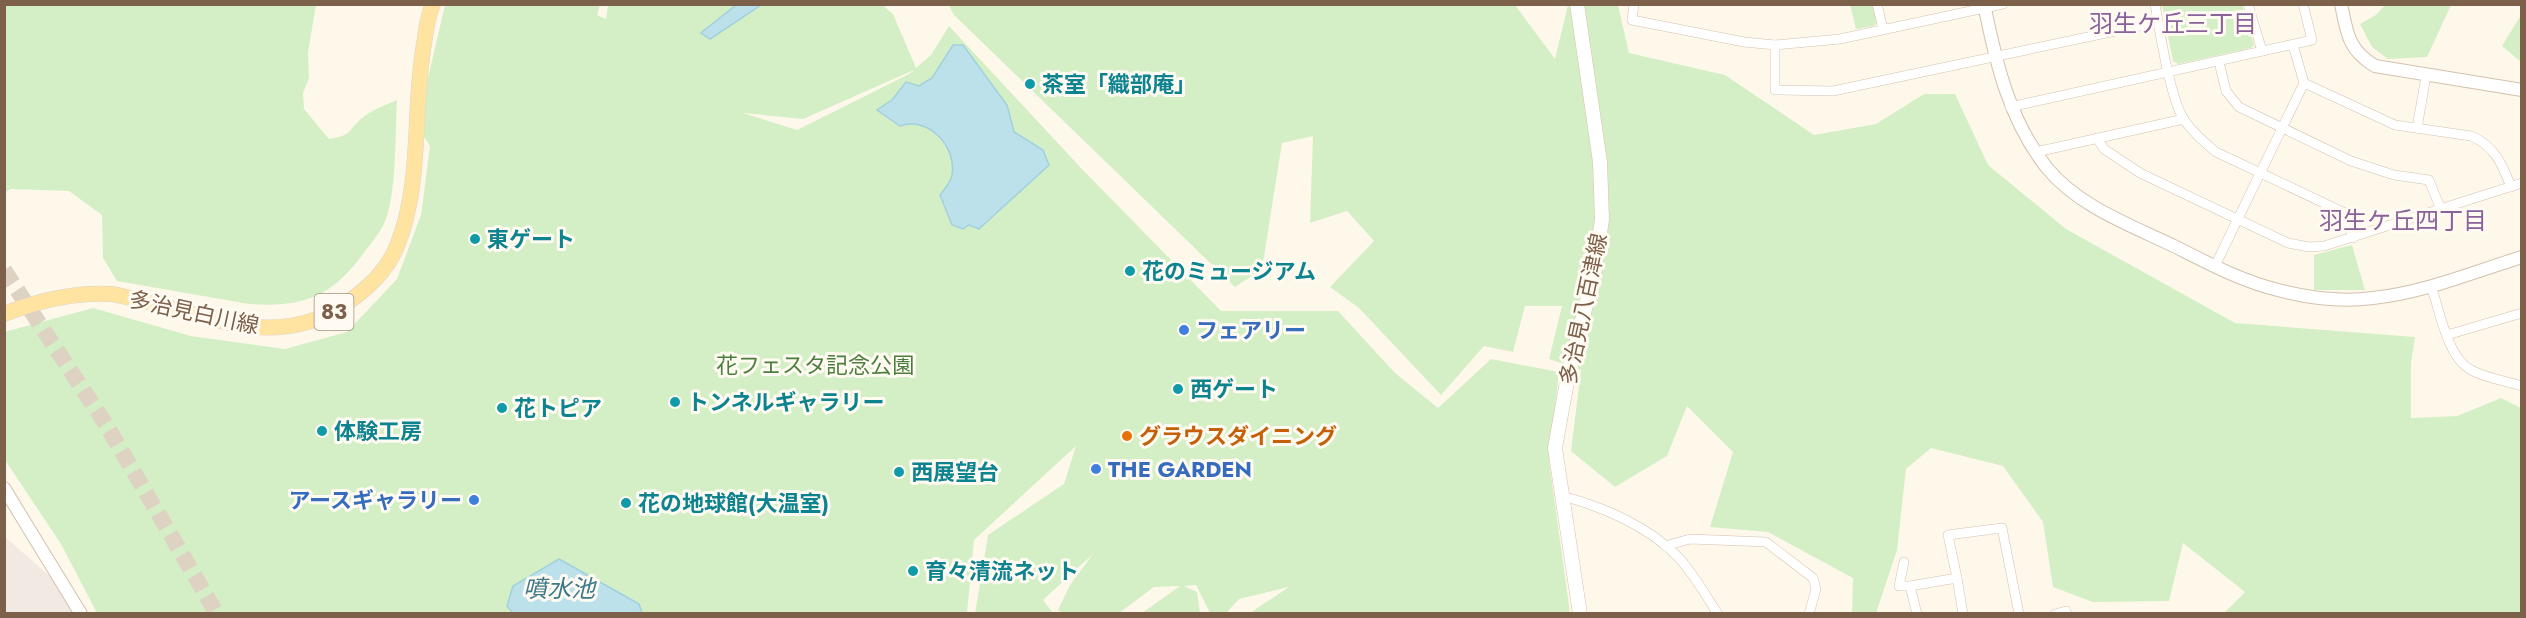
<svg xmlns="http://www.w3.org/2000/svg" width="2526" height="618" font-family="Jost,'Noto Sans JP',sans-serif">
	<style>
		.industrial { fill: #f0eae3 }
		.green { fill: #d4efc6; fill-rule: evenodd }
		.water { fill: #bce1eb; stroke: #a1d0de; stroke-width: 1.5 }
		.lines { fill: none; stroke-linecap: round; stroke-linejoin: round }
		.motorway-tunnel { stroke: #ded2c3; stroke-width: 16; stroke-dasharray: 16 8; stroke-linecap: butt }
		.minor-casing { stroke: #d3c1ae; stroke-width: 10 }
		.tertiary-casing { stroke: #d3c1ae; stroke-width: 14 }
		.secondary-casing { stroke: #d7c2ab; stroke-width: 15 }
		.primary-casing { stroke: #ddd6d0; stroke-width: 16 }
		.minor { stroke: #fff; stroke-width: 9 }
		.tertiary { stroke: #fff; stroke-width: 12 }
		.secondary { stroke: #fff; stroke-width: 14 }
		.primary { stroke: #ffe3a1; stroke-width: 15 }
		.culture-dot { fill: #0f9aa8; stroke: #fffbf3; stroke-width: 2 }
		.shop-dot { fill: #3f7fe0; stroke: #fffbf3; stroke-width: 2 }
		.food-dot { fill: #e8710a; stroke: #fffbf3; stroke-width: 2 }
		.labels { text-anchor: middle; stroke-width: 6; stroke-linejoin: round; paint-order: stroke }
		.shield { fill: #fffbf3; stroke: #a48e7d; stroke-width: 1.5 }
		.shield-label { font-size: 21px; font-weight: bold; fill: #7d604a }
		.culture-label { font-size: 22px; font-weight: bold; fill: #0d838f; stroke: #fffbf3; text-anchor: start }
		.street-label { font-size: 22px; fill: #7d604a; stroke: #fffbf3 }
		.shop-label { font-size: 22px; font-weight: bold; fill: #366cbe; stroke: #fffbf3; text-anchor: start }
		.park-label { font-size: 22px; fill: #4c7e3d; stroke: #fffbf3 }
		.food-label { font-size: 22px; font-weight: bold; fill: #c56008; stroke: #fffbf3; text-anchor: start }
		.neighbourhood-label { font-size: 24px; fill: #8a6299; stroke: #fffbf3 }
		.water-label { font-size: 24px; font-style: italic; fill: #3e788b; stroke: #fffbf3 }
	</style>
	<rect width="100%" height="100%" fill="#fef8eb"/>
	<path class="industrial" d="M4 536 54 580 73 613H5Z"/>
	<g class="green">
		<path d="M5 4 316 5 308 52 309 78 303 93 304 109 329 139C353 135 346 132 361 119 371 110 386 105 397 100 395 135 397 187 386 219 382 230 373 241 366 250 333 296 305 308 249 304L117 281 103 258 102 215 69 191 10 189 5 193Z"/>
		<path d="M2386 4 2451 5 2427 57 2388 59 2372 47 2360 24 2376 15Z"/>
		<path d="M445 5H600L597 15 606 19 608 5H882L893 14 916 68 931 55 949 26 1080 167 1221 311H1338L1395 373 1438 408 1491 359 1559 372 1549 461 1570 613H1250L1289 587 1239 599 1226 613H1210L1196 585 1184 586 1197 592 1200 613H1142L1180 586 1154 587 1119 613H1063L1058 610 1070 585 1093 554 1043 600 1053 613H975L988 535 1064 484 1076 446 974 540 967 613H97L61 544 5 460 4 332 93 308 191 336 285 349 347 332 397 279 421 215 430 146 423 135 425 91ZM914 70 909 74 797 130 743 113 803 119Z"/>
		<path d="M949 5H1515L1555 59 1568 5H1618L1629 53 1725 75 1814 135 1876 124 1924 94H1955L1988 165 2066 229 2235 323 2415 337 2411 363V418L2457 416 2501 398 2521 408V613H2224L2245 592 2183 543 2169 601 2093 602 2053 587 2043 522 2003 466 1931 448 1906 469 1897 550 1876 613H1852L1853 578 1768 532 1710 527 1733 452 1687 406 1667 456 1615 487 1571 451 1581 370 1549 359 1562 306H1525L1513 352 1484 346 1441 395 1359 308 1330 287 1374 241 1347 211 1310 223 1313 136 1282 143 1262 269 1235 287 953 14Z"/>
		<path d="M1850 5H1874L1878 22 1874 26 1856 29Z"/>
		<path d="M2162 5H2242L2254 45 2251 48 2178 64 2173 61Z"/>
		<path d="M2521 15 2522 61 2521 62 2502 46Z"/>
		<path d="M2352 245 2365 290H2314V255Z"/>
	</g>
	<g class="water">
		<path d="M736 5H761L710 39 701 33Z"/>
		<path d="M953 45H963L1007 105 1014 132 1043 150 1049 165 979 229 969 225 963 229 952 225 940 195C944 190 951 182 952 175 957 147 929 116 900 126L877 110 892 100 906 82 919 86 932 78Z"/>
		<path d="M559 559 639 604 642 613H513L507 606 513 586Z"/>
	</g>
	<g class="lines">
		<path class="motorway-tunnel" d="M4 270 107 426 217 614"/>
		<g class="minor-casing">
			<g id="minor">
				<path d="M1634 4 1632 20 1744 42 1775 45 1840 39 2003 4"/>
				<path d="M1877 4 1883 29"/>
				<path d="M2155 4C2160 33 2170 96 2183 118 2191 131 2205 143 2216 152L2345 213 2353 238"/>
				<path d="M2248 4 2262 51"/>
				<path d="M1775 45V90L1833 91 2158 22"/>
				<path d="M2219 62 2226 91 2239 107 2351 161 2394 175 2429 180 2441 210"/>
				<path d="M2304 83 2395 125 2471 136C2495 146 2502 164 2511 187"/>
				<path d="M2010 107 2312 40 2303 4"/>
				<path d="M2417 128 2426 76"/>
				<path d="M2097 138 2104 149 2140 173 2288 243 2309 247 2324 246 2522 183"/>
				<path d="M2036 152 2184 119"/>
				<path d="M2215 266 2304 83 2293 45"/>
				<path d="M2431 286C2440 311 2447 357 2471 370 2486 378 2505 381 2522 386"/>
				<path d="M2447 335 2522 313"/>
				<path d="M1562 496C1601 506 1648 526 1677 556 1693 572 1705 595 1718 614"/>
				<path d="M1665 546 1690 539 1766 542 1813 578 1816 589 1809 614"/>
				<path d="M1904 562 1899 586H1910"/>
				<path d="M1957 578 1963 614"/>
				<path d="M1917 614 1910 586 1957 578 1948 535 2002 528 2019 614"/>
				<path d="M2055 614 2066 611 2067 614"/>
			</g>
		</g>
		<g class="tertiary-casing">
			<g id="tertiary">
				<path d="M1984 4C1996 63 2009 120 2047 168 2078 206 2130 225 2174 246 2208 263 2241 281 2278 290 2308 298 2342 302 2373 298 2423 293 2473 272 2522 257"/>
				<path d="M2341 4C2347 33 2348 50 2375 66L2522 90"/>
				<path d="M4 488 81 614"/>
			</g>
		</g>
		<g class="secondary-casing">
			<path id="secondary" d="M1577 4 1600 162 1602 219 1595 269 1568 376 1555 448 1580 614"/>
		</g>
		<g class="primary-casing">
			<path id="primary" d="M4 314C37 301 75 292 111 294 121 295 132 299 142 301 215 316 277 351 347 303 368 288 387 271 397 246 423 182 412 111 424 44 426 31 427 17 433 4"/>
		</g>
		<use href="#minor" class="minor"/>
		<use href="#tertiary" class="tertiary"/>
		<use href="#secondary" class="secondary"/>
		<use href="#primary" class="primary"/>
	</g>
	<g class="culture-dot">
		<circle cx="1030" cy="84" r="6"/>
		<circle cx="475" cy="239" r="6"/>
		<circle cx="1130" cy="271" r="6"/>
		<circle cx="1178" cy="389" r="6"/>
		<circle cx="675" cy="402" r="6"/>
		<circle cx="502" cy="408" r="6"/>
		<circle cx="322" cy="431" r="6"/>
		<circle cx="899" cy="472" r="6"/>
		<circle cx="626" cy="503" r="6"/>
		<circle cx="913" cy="571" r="6"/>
	</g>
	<g class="shop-dot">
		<circle cx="1184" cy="330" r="6"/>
		<circle cx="1096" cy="469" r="6"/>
		<circle cx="474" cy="500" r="6"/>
	</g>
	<circle class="food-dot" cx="1127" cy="436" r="6"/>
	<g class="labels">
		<rect class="shield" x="314.5" y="294" width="39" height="36" rx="4.5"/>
		<g class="shield-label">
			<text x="334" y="319">83</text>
		</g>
		<g class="culture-label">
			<text x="1042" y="92">茶室「織部庵」</text>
			<text x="487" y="247">東ゲート</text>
			<text x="1142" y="279">花のミュージアム</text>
			<text x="1190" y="397">西ゲート</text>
			<text x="687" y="410">トンネルギャラリー</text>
			<text x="514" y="416">花トピア</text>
			<text x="334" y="439">体験工房</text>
			<text x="911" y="480">西展望台</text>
			<text x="638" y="511">花の地球館(大温室)</text>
			<text x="925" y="579">育々清流ネット</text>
		</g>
		<g class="street-label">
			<text transform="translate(1583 309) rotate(-78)" y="8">多治見八百津線</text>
			<text transform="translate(194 312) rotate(12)" y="8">多治見白川線</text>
		</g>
		<g class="shop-label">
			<text x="1196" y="338">フェアリー</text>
			<text x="1108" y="477">THE GARDEN</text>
			<text x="462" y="508" text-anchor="end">アースギャラリー</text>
		</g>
		<g class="park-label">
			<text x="815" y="373">花フェスタ記念公園</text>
		</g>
		<g class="food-label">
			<text x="1139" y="444">グラウスダイニング</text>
		</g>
		<g class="neighbourhood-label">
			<text x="2173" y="32">羽生ケ丘三丁目</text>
			<text x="2403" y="229">羽生ケ丘四丁目</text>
		</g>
		<g class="water-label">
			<text x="559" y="597">噴水池</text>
		</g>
	</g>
	<rect width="2526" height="618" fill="none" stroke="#7d604a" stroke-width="12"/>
</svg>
